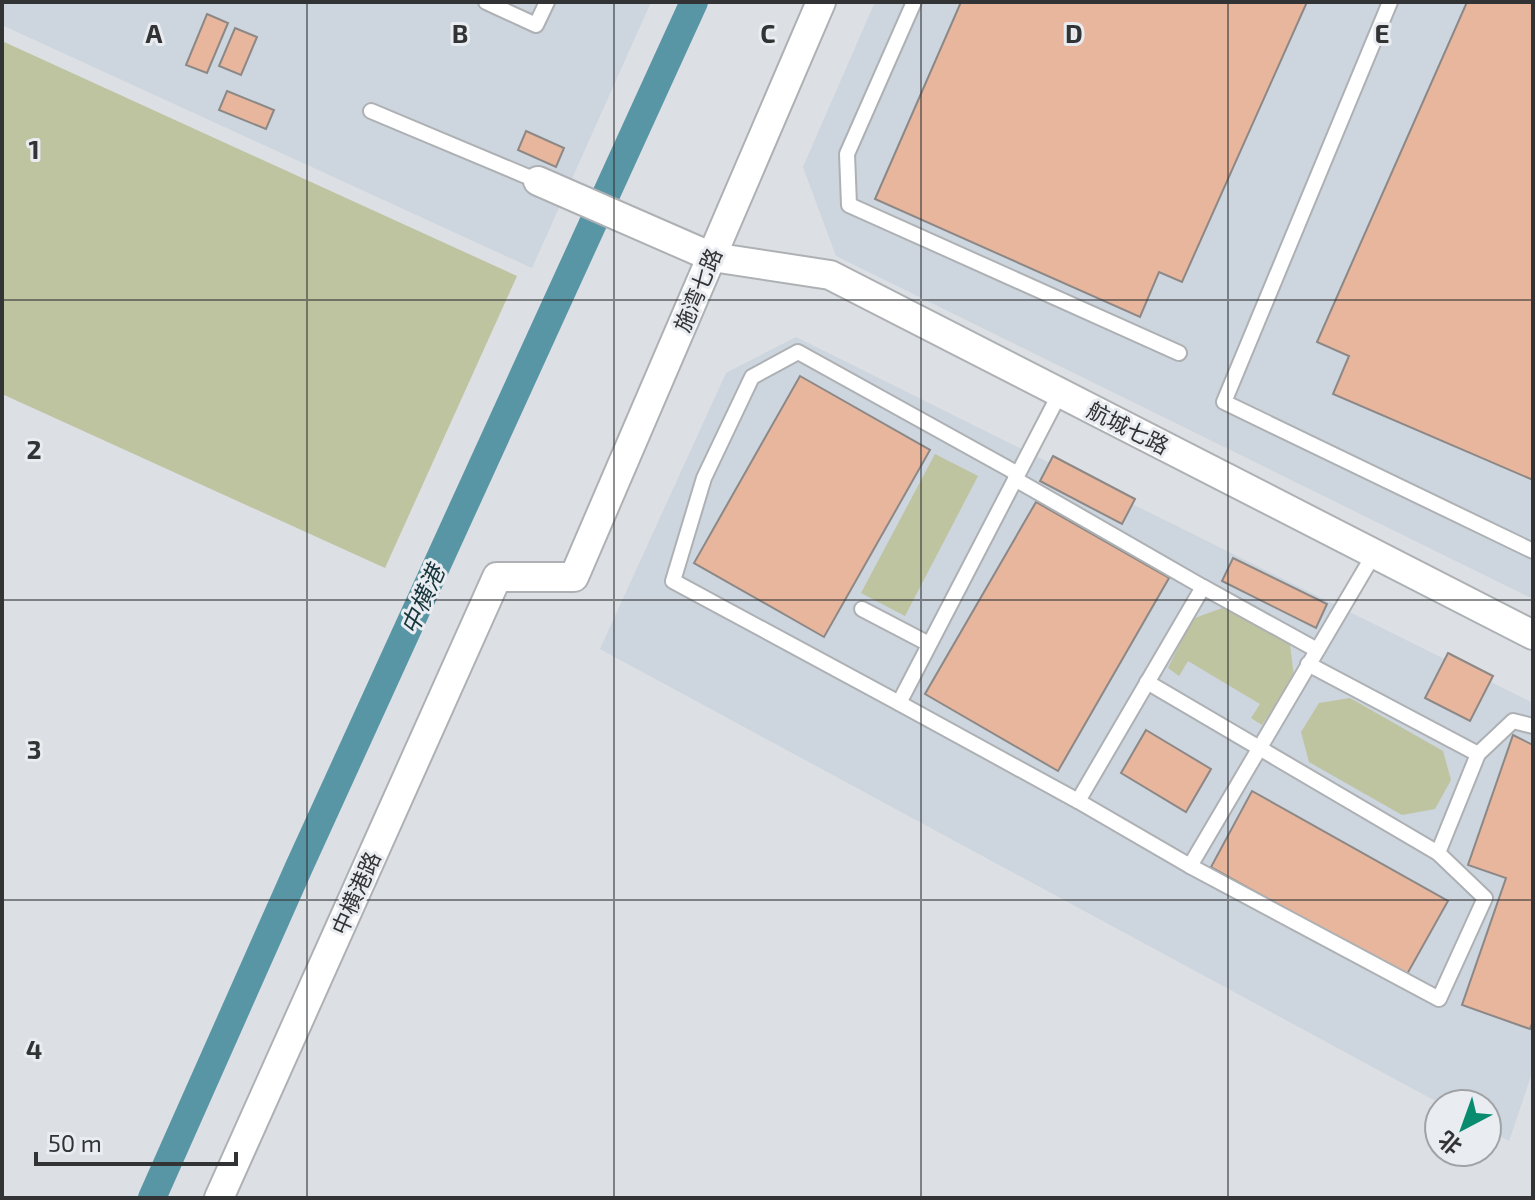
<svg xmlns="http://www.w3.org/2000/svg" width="1535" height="1200" font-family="'Exo 2','Noto Sans SC',sans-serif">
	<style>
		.built { fill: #cdd5df }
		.green { fill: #bec3a0 }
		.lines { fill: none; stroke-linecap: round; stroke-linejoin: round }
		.canal { stroke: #5896a6; stroke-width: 28 }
		.building { fill: #e8b59d; stroke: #8c8886; stroke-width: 2 }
		.service-casing { stroke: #aeb1b4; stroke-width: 18 }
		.minor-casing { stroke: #aeb1b4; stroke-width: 32 }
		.service { stroke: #fff; stroke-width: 14 }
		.minor { stroke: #fff; stroke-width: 28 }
		.grid { fill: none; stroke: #323334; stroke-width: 2; stroke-opacity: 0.55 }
		.labels { text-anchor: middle; stroke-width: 6; stroke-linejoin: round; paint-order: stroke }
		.street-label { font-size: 22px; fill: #323334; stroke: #e9ecf0 }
		.water-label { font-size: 24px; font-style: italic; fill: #16353c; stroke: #e9ecf0 }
		.grid-label { font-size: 26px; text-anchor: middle; font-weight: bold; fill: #323334; stroke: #e9ecf0; stroke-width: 6; stroke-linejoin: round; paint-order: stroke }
	</style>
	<rect width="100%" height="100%" fill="#dcdfe3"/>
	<g class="built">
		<path d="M2 2H651L532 268 2 25Z"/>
		<path d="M875 2H1533V599L836 256 803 167Z"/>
		<path d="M796 337 1533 703V1070L1509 1141 1487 1129V1104H1441L600 649 726 373Z"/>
	</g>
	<g class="green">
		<path d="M2 41 517 276 385 568 2 394Z"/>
		<path d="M935 454 978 476 905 616 861 593Z"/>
		<path d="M1225 607 1290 644 1294 677 1262 725 1251 718 1260 704 1188 661 1179 676 1168 668 1192 619Z"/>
		<path d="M1350 698 1443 751 1451 780 1435 809 1402 815 1309 762 1301 732 1319 703Z"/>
	</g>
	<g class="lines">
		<path class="canal" d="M152 1198 299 867 694 2"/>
	</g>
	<g class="building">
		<path d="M961 2H1307L1182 282 1159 272 1140 317 875 199Z"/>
		<path d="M1467 2H1533V480L1333 394 1349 356 1317 342Z"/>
		<path d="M207 14 228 23 207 73 186 65Z"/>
		<path d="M235 28 257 37 241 75 219 66Z"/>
		<path d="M227 91 274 110 266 129 219 110Z"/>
		<path d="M526 131 564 148 556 167 518 150Z"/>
		<path d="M800 376 930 450 824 637 694 563Z"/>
		<path d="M1053 456 1135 499 1122 524 1040 481Z"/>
		<path d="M1036 502 1169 578 1058 771 925 694Z"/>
		<path d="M1233 558 1327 604 1316 628 1222 581Z"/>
		<path d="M1448 653 1493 676 1470 721 1425 698Z"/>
		<path d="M1146 730 1211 769 1186 812 1121 773Z"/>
		<path d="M1513 735 1533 745V1021L1530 1029 1462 1005 1506 878 1468 865Z"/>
		<path d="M1252 791 1448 901 1406 976 1211 867Z"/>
	</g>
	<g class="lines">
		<g class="service-casing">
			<g id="service">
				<path d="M486 2 536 25 547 2"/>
				<path d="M914 2 847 154 849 205 1179 353"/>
				<path d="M1390 2 1224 402 1533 551"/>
				<path d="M371 111 538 181"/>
				<path d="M1018 474 798 352 752 377 704 478 673 581 899 703 1060 393"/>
				<path d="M1203 587 1317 650"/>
				<path d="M862 609 929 644"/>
				<path d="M1147 682 1438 853 1478 754 1308 664"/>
				<path d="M899 703 1078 801 1203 587 1015 479"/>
				<path d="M1478 754 1513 721 1533 726"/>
				<path d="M1078 801 1190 866 1374 554"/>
				<path d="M1190 866 1439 999 1485 898 1438 853"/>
			</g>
		</g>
		<g class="minor-casing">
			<g id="minor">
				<path d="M538 181 712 257 830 275 1533 635"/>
				<path d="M219 1198 497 577H574L821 2"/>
			</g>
		</g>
		<use href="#service" class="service"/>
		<use href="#minor" class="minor"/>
	</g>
	<path class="grid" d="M307 2V1198M614 2V1198M921 2V1198M1228 2V1198M2 300H1533M2 600H1533M2 900H1533"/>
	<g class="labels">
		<g class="street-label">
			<text transform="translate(698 290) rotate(-67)" y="8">施湾七路</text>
			<text transform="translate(1128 428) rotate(27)" y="8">航城七路</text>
			<text transform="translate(356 893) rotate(-66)" y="8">中横港路</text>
		</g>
		<g class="water-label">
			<text transform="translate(423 600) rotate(-66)" y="8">中横港</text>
		</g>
	</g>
	<g class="grid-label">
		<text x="154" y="43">A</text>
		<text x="460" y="43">B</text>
		<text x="768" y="43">C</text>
		<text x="1074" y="43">D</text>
		<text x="1382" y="43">E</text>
		<text x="34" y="159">1</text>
		<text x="34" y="459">2</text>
		<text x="34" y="759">3</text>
		<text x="34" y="1059">4</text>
	</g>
	<rect width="1535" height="1200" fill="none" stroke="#323334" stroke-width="8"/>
	<g transform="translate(1463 1128) rotate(221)"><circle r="38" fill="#e9ecf0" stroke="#a0a2a5" stroke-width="2"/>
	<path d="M0-6L14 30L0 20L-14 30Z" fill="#098b70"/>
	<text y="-12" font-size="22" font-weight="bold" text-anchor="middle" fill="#323334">北</text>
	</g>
	<path d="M36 1152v12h200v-12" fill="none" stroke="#323334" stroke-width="4"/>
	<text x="48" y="1152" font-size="24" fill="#323334" stroke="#e9ecf0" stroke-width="6" paint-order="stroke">50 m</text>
</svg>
